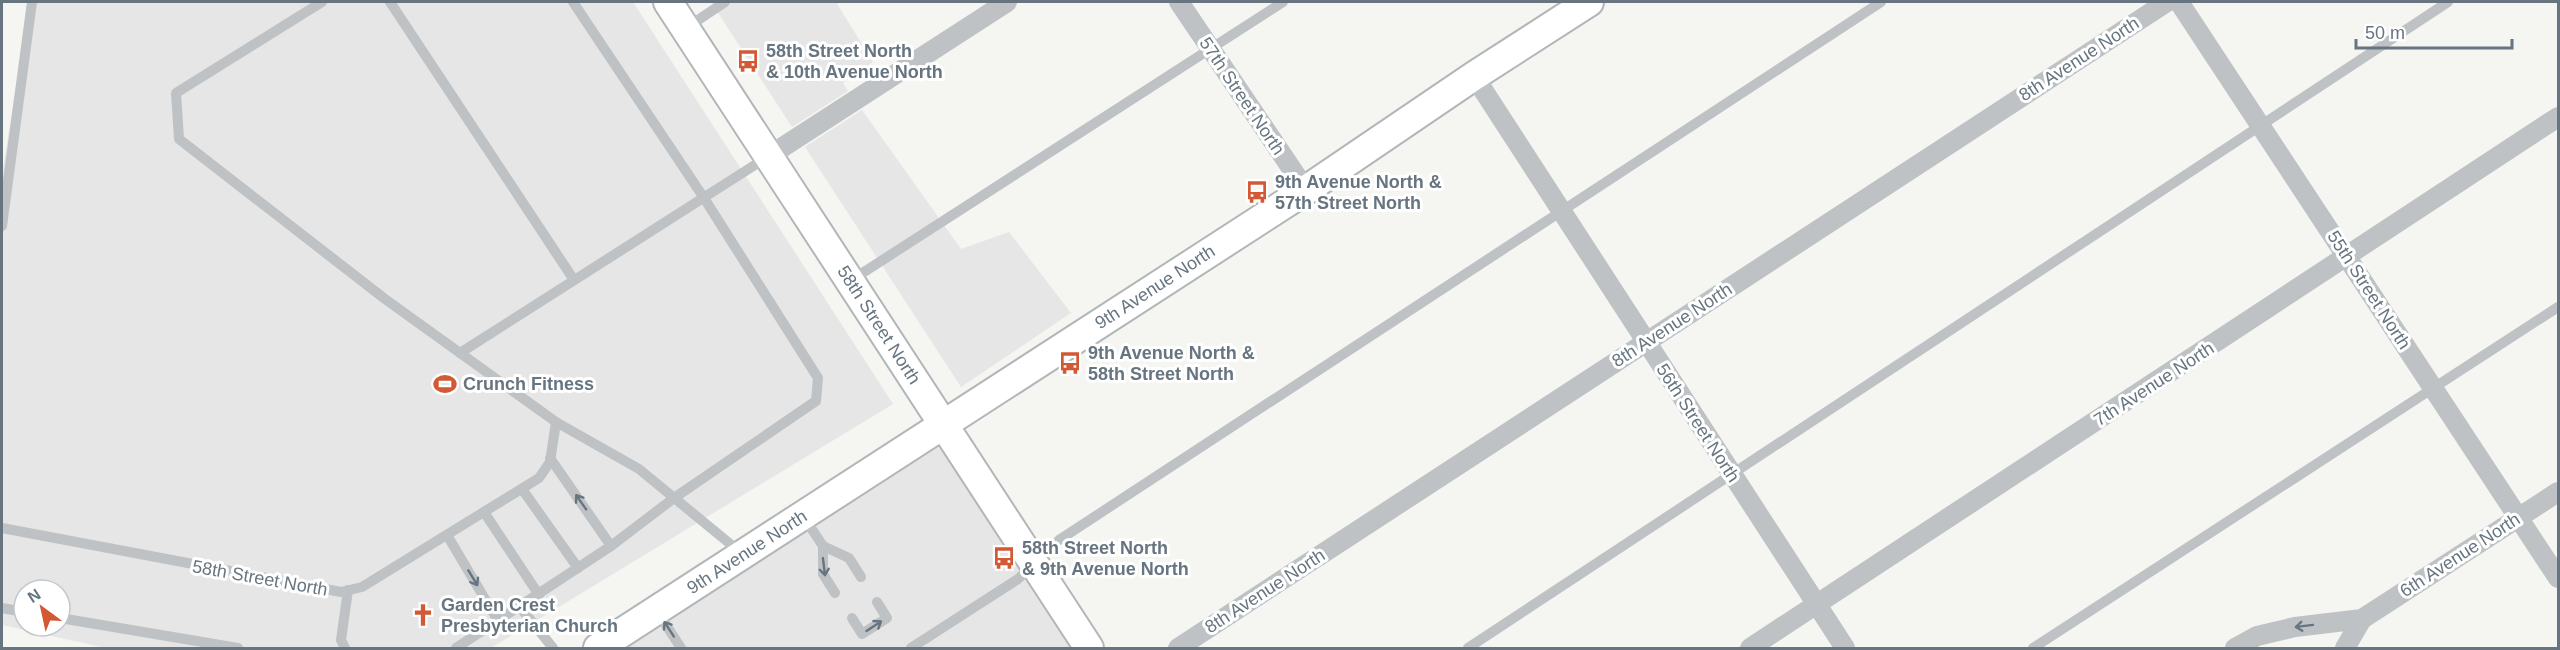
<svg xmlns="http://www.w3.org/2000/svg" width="2560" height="650" font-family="Helvetica,sans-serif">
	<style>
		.built { fill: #e5e6e5; fill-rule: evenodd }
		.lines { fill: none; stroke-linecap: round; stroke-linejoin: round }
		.secondary-casing { stroke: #b1b6b9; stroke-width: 32 }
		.lane { stroke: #bec2c5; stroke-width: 10 }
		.street { stroke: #bec2c5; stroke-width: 20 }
		.secondary { stroke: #fff; stroke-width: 28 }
		.oneway { stroke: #677580 }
		.labels { text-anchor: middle; stroke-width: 6; stroke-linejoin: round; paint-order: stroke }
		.poi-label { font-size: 18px; font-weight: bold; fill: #677580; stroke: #fff; text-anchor: start }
		.street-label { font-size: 18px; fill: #677580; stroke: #fff }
	</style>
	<rect width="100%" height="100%" fill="#f5f5f2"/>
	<g class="built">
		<path d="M35 2H633L893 404 491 648H106L2 625V175L14 99ZM24 590H60V626H24Z"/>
		<path d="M711 2H836L873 62 843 83 848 91 792 127Z"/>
		<path d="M862 110 961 249 1009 232 1071 313 961 387 805 147Z"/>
		<path d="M940 440 1070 648H620Z"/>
	</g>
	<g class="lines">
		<g class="secondary-casing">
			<g id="secondary">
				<path d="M668 2 1089 648"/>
				<path d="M598 648 1306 190 1474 76 1589 2"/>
			</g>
		</g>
		<g class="lane">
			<path d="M322 2 176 93 179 139 385 299 556 422 639 469 740 552"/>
			<path d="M390 2 574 280"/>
			<path d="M686 28 725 2"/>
			<path d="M2 226 32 2"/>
			<path d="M850 281 1283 2"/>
			<path d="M460 353 769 156"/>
			<path d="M550 458 611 546"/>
			<path d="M522 489 578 568"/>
			<path d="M484 512 539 595"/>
			<path d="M803 516 823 546"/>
			<path d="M2 528 341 592 362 587 539 478 550 462 556 422"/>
			<path d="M447 535 498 621"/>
			<path d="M835 593 823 574V546L849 558 861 577"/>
			<path d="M520 607 553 648"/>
			<path d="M2 608 24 612"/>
			<path d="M657 611 681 648"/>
			<path d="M60 618 238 648"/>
			<path d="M852 618 862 634 887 618 877 602"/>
			<path d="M345 648 341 640 348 590"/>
			<path d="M456 648 611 546 674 498 816 401 818 378 704 198 573 2"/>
			<path d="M911 648 1018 579 1059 540 1881 2"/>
			<path d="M1468 648 2448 2"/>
			<path d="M2033 648 2558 307"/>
		</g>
		<g class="street">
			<path d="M1179 2 1306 190"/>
			<path d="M2179 2 2558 578"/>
			<path d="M1474 76 1845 648"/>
			<path d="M769 156 1007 2"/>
			<path d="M1178 648 2167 2"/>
			<path d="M1750 648 2558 117"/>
			<path d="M2235 648 2257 636 2295 627 2362 619 2558 492"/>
			<path d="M2345 648 2362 619"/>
		</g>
		<use href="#secondary" class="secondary"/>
	</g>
	<defs><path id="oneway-shaft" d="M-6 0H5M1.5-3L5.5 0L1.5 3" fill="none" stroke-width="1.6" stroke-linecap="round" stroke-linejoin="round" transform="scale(1.5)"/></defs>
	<g class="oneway">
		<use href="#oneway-shaft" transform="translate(581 502) rotate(-125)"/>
		<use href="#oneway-shaft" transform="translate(824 567) rotate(83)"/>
		<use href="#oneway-shaft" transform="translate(473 578) rotate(59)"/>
		<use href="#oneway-shaft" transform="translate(874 626) rotate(-33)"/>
		<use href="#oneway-shaft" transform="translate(2304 626) rotate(173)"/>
		<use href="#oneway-shaft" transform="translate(669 629) rotate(-123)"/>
	</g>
	<defs>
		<g id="bus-bare" transform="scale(1.8)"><path d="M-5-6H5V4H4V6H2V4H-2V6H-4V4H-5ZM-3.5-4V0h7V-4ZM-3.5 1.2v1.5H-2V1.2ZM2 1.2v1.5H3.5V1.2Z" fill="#d25934" stroke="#fff" stroke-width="2.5" paint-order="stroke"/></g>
		<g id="stadium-bare" transform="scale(1.8)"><path d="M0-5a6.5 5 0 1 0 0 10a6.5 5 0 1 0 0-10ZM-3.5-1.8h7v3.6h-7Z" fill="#d25934" stroke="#fff" stroke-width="2.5" paint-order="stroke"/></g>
		<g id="church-bare" transform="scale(1.8)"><path d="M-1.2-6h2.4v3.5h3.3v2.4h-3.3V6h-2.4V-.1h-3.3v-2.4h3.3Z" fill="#d25934" stroke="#fff" stroke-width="2.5" paint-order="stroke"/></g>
	</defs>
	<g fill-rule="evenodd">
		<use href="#bus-bare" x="748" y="61"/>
		<use href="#bus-bare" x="1257" y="192"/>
		<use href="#bus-bare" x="1070" y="363"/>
		<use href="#stadium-bare" x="445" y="384"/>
		<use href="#bus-bare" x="1004" y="558"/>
		<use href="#church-bare" x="423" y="615"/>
	</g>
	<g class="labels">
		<g class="poi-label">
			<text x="766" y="57">58th Street North<tspan x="766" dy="21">&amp; 10th Avenue North</tspan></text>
			<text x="1275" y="188">9th Avenue North &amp;<tspan x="1275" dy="21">57th Street North</tspan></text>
			<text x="1088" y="359">9th Avenue North &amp;<tspan x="1088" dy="21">58th Street North</tspan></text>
			<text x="463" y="390">Crunch Fitness</text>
			<text x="1022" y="554">58th Street North<tspan x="1022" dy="21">&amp; 9th Avenue North</tspan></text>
			<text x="441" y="611">Garden Crest<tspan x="441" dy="21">Presbyterian Church</tspan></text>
		</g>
		<g class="street-label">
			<text transform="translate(2079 59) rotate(-33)" y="6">8th Avenue North</text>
			<text transform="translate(1242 96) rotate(56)" y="6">57th Street North</text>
			<text transform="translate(1155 287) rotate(-33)" y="6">9th Avenue North</text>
			<text transform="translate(2369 290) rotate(57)" y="6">55th Street North</text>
			<text transform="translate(879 325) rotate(57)" y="6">58th Street North</text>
			<text transform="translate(1672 325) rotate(-33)" y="6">8th Avenue North</text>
			<text transform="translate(2154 384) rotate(-33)" y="6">7th Avenue North</text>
			<text transform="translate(1698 423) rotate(57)" y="6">56th Street North</text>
			<text transform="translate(747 552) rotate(-33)" y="6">9th Avenue North</text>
			<text transform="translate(2460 555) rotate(-33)" y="6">6th Avenue North</text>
			<text transform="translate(260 578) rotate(10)" y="6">58th Street North</text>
			<text transform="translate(1265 591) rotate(-33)" y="6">8th Avenue North</text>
		</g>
	</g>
	<rect width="2560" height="650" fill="none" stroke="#677580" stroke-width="6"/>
	<g transform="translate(42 608) rotate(327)"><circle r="28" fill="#ffffff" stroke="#c2c8cc" stroke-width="1.5"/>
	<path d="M0-4.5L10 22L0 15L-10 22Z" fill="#d25934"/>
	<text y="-9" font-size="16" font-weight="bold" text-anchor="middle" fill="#677580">N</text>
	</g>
	<path d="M2356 39v9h156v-9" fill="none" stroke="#677580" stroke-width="3"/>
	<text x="2365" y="39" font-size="18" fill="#677580" stroke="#ffffff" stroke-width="4.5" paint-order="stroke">50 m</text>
</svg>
